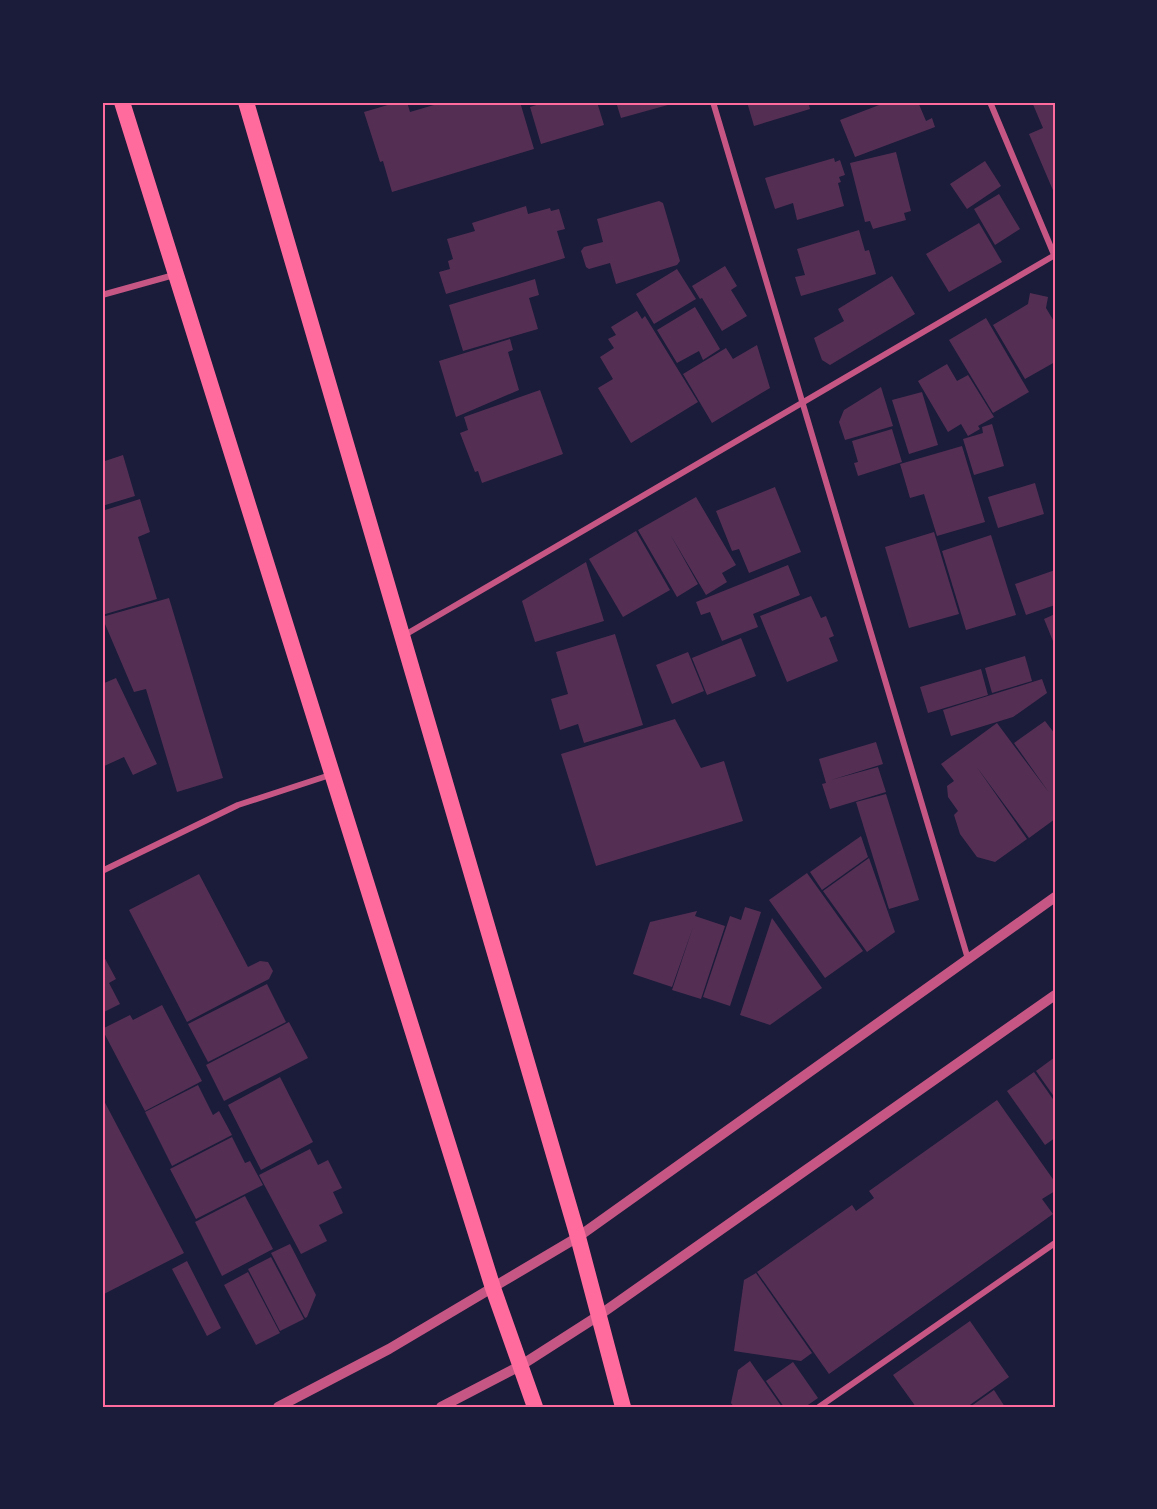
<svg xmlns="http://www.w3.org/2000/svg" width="1157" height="1509" font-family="'Sofia Sans Condensed',sans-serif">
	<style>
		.building { fill: #542f53 }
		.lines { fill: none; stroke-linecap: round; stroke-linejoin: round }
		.minor { stroke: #c65784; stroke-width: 6 }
		.tertiary { stroke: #c65784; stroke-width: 10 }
		.trunk { stroke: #ff6b9d; stroke-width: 16 }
		.neatline { fill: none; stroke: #ff6b9d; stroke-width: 2 }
	</style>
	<rect width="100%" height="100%" fill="#1b1b3a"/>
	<g class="building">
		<path d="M398 102H407L410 112 444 102H520L534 149 392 192 383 161 380 162 364 112Z"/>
		<path d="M546 102H597L604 125 541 144 530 107Z"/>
		<path d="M616 102H675V103L621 118Z"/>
		<path d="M747 102H808L810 109 754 126Z"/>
		<path d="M887 102H918L926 121 932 118 935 127 855 157 840 120Z"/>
		<path d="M1032 102H1055V195L1029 134 1043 128Z"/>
		<path d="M896 152 911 211 904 213 906 220 873 229 870 221 865 222 850 163Z"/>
		<path d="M834 158 835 162 840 160 845 175 839 177 841 182 838 183 844 206 797 220 793 203 775 209 765 178Z"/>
		<path d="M985 161 1001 186 967 209 950 184Z"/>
		<path d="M999 194 1020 229 995 245 974 209Z"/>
		<path d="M659 201 663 203 680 261 677 265 616 284 610 263 589 269 586 267 581 251 584 247 603 242 597 219Z"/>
		<path d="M526 206 528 214 550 208 551 211 559 209 565 229 557 231 565 258 446 294 439 272 450 269 448 261 453 259 447 239 475 231 472 223Z"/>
		<path d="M979 223 1002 262 949 292 926 254Z"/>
		<path d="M859 230 865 251 869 250 876 274 801 296 795 277 805 275 797 249Z"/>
		<path d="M725 266 737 286 731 290 747 316 722 331 702 298 700 299 692 286Z"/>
		<path d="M677 269 696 299 654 324 636 294Z"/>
		<path d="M892 276 915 314 830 365 822 360 814 338 844 321 838 309Z"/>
		<path d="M535 279 539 295 529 298 538 329 463 351 449 305Z"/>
		<path d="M1030 293 1048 297 1046 308 1055 323V362L1025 379 993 325 1028 304Z"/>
		<path d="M695 307 720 349 703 360 699 351 677 363 657 330Z"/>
		<path d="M637 311 642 319 645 316 698 402 631 443 598 388 613 379 600 357 614 348 608 339 616 335 611 327Z"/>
		<path d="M986 318 1029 392 993 413 949 340Z"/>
		<path d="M510 339 513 350 508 352 519 390 456 417 439 361Z"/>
		<path d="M757 345 770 388 712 423 683 374 726 348 733 359Z"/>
		<path d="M947 364 957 381 968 375 994 417 978 426 980 429 968 436 961 424 948 432 918 381Z"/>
		<path d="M881 387 893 426 845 440 839 422 844 410Z"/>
		<path d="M540 390 563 454 482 483 478 471 475 472 460 433 468 430 464 417Z"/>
		<path d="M922 392 938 445 909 454 892 400Z"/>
		<path d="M992 424 1004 466 974 475 963 439 983 433 982 427Z"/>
		<path d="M892 429 902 462 858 476 854 463 858 462 852 441Z"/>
		<path d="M962 446 985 522 937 536 924 494 910 498 900 464Z"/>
		<path d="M123 455 135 496 102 506V462Z"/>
		<path d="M1035 483 1044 514 998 528 988 497Z"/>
		<path d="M775 487 801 552 749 573 739 549 732 551 716 511Z"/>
		<path d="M696 497 736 565 722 573 727 582 706 595 670 534 698 584 677 597 638 530Z"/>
		<path d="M140 499 150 532 138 537 157 599 102 615V511Z"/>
		<path d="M636 531 670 590 623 617 589 559Z"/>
		<path d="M934 532 959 614 909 628 885 547Z"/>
		<path d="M991 535 1016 615 966 630 942 551Z"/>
		<path d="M586 562 604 621 535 642 522 601Z"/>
		<path d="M788 565 800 595 753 614 758 627 722 641 710 612 701 615 696 602Z"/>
		<path d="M1055 570V605L1026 615 1015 584Z"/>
		<path d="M811 596 821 618 826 616 834 636 829 638 838 661 787 682 760 616Z"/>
		<path d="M169 598 223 778 177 792 146 689 134 692 102 617Z"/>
		<path d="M1055 614V646L1044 619Z"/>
		<path d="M615 634 643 725 584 743 578 724 560 730 551 699 568 694 556 652Z"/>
		<path d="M741 638 756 676 707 695 692 658Z"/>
		<path d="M688 652 704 691 672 704 656 665Z"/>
		<path d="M1025 656 1032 681 992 693 985 668Z"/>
		<path d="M981 669 988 695 928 713 920 687Z"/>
		<path d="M116 678 157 764 133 775 124 757 102 767V684Z"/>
		<path d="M1042 679 1047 693 1013 717 951 736 943 710Z"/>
		<path d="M675 719 701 768 724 761 743 821 596 866 561 754Z"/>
		<path d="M1045 721 1055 734V819L1029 838 976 766 1027 839 995 862 977 857 960 834 954 815 958 811 948 797 947 786 954 781 941 764 997 723 1050 794 1014 743Z"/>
		<path d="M876 742 883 764 831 780 878 767 886 792 830 809 822 784 826 783 819 759Z"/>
		<path d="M886 794 919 900 889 909 856 802Z"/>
		<path d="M861 836 868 857 822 890 810 872Z"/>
		<path d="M869 858 895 932 867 952 823 891Z"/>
		<path d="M807 873 863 951 825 978 769 900Z"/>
		<path d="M199 874 248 967 260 961 268 962 273 971 269 979 187 1022 129 910Z"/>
		<path d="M745 907 761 912 730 1006 703 997 730 916 741 920Z"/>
		<path d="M697 911 695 916 725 926 701 999 672 990 693 927 672 987 633 974 650 922Z"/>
		<path d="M772 918 822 988 770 1025 740 1015Z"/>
		<path d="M102 953 116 979 109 983 120 1004 102 1013Z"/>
		<path d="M267 984 286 1022 208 1062 188 1024Z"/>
		<path d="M162 1005 202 1081 145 1111 102 1029 130 1015 133 1020Z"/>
		<path d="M289 1022 308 1058 224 1101 206 1065Z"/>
		<path d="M1055 1057V1098L1036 1071Z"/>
		<path d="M1034 1072 1055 1102V1138L1045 1145 1007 1091Z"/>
		<path d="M280 1077 313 1142 261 1170 228 1105Z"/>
		<path d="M198 1085 213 1115 219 1111 232 1135 172 1166 145 1112Z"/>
		<path d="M102 1097 184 1253 102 1295Z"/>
		<path d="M997 1100 1055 1182V1191L1042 1199 1053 1214 829 1374 757 1272 852 1205 856 1211 874 1198 869 1191Z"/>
		<path d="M232 1137 245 1163 250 1161 263 1185 196 1219 170 1169Z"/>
		<path d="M310 1149 318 1165 328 1160 342 1188 333 1192 343 1213 319 1225 327 1241 301 1254 259 1175Z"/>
		<path d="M245 1196 273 1249 222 1276 195 1222Z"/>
		<path d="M290 1244 316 1295 307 1317 305 1318 271 1253Z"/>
		<path d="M271 1257 304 1319 280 1331 248 1269Z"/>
		<path d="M187 1261 221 1328 207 1336 172 1269Z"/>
		<path d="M248 1272 280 1333 256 1345 224 1285Z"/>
		<path d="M756 1273 812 1353 801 1361 734 1351 744 1280Z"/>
		<path d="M970 1321 1009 1377 967 1407H916L893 1375Z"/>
		<path d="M750 1361 782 1407H734L731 1403 738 1370Z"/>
		<path d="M793 1362 818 1398 805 1407H784L766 1381Z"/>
		<path d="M994 1390 1005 1407H970Z"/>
	</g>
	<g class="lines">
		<g class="minor">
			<path d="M713 102 968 959"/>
			<path d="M990 102 1055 257"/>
			<path d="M102 295 174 275"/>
			<path d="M403 636 1055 255"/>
			<path d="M102 871 238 805 330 775"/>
			<path d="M819 1407 1055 1243"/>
		</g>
		<g class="tertiary">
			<path d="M278 1407 389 1349 578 1237 1055 897"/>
			<path d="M441 1407 520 1366 598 1316 1055 995"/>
		</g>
		<g class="trunk">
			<path d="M122 102 493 1288 535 1407"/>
			<path d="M246 102 578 1237 623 1407"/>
		</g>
	</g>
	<rect width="1157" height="1509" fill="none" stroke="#1b1b3a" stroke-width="207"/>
	<rect x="104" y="104" width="950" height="1302" class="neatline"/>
</svg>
